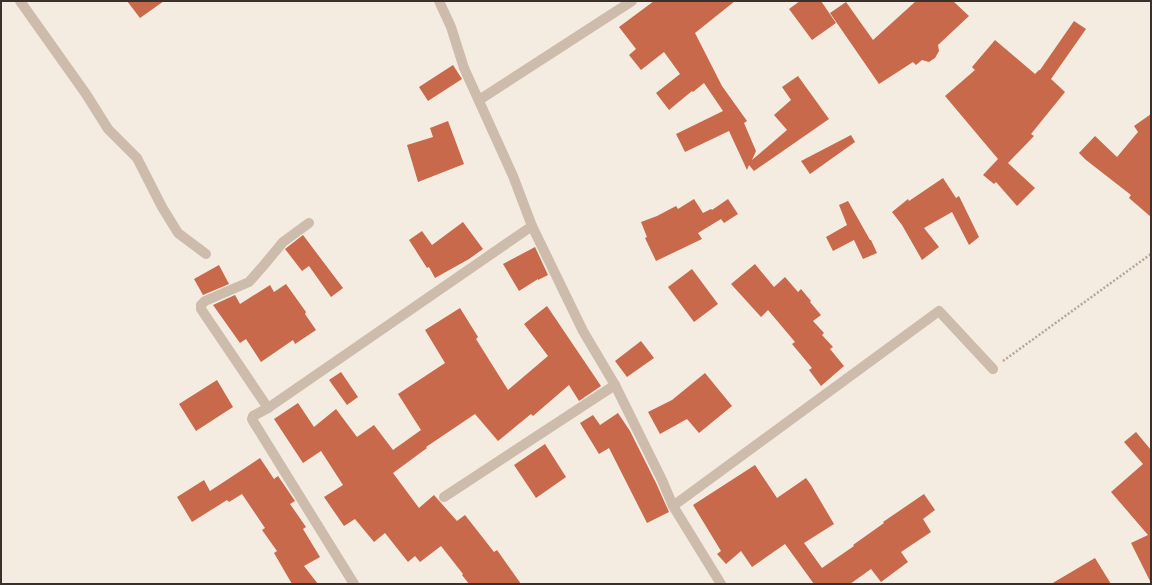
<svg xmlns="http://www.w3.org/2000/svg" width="1152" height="585" font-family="'Titillium Web',sans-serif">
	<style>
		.building { fill: #c8694b }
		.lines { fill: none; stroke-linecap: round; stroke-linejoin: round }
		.path { stroke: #b9a596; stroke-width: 2.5; stroke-dasharray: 2 2; stroke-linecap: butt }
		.street { stroke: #cdbbac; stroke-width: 10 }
	</style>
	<rect width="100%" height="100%" fill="#f4ebe1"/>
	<g class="building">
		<path d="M127 1H164L140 18Z"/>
		<path d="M654 1H735L695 33 722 86 747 121 744 123 756 151 752 160 787 130 774 115 791 100 782 87 798 76 829 119 754 171 749 165 747 170 729 131 685 152 676 134 723 111 704 83 693 92 692 91 669 110 656 93 680 74 664 52 641 70 629 55 636 49 619 27Z"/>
		<path d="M800 1H821L836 23 812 40 789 9Z"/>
		<path d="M916 1H953L969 16 938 45 939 51 935 58 929 62 922 60 916 65 913 62 879 84 830 13 846 2 873 40Z"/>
		<path d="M1074 21 1086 29 1051 79 1065 92 1031 134 1034 136 1008 163 1035 188 1017 206 996 182 994 184 983 175 998 159 945 96 975 70 972 67 995 40 1035 74 1039 70H1040Z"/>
		<path d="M453 65 462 79 428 101 419 87Z"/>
		<path d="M1151 114V217L1129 198 1131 195 1086 160 1079 153 1095 136 1117 157 1138 132 1134 126Z"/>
		<path d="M448 121 464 164 418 182 407 145 433 137 430 128Z"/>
		<path d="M851 135 855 142 810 174 801 161Z"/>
		<path d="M943 178 956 198 959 196 979 237 969 245 952 212 924 228 939 247 922 260 902 225 892 212 908 199 909 201Z"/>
		<path d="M694 199 703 213 711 209 712 210 728 199 738 214 724 223 721 219 698 233 702 239 656 261 645 238 647 237 641 222 657 216 676 206 678 209Z"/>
		<path d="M848 201 870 240H871L877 253 863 259 854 240 833 251 826 237 847 225 839 205Z"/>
		<path d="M463 222 483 249 469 259 435 278 429 267 427 268 409 240 422 231 432 245Z"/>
		<path d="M303 235 343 288 331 297 309 266 302 271 285 249Z"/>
		<path d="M535 247 548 275 538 280V279L519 291 503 264Z"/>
		<path d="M755 264 774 287 785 277 798 292 801 289 811 301 810 302 821 315 813 321 824 333 822 335 833 347 830 349 844 366 821 386 809 370 812 368 792 344 795 342 768 310 761 317 731 284Z"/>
		<path d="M219 265 229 284 203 295 194 279Z"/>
		<path d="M692 269 718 304 694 322 668 287Z"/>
		<path d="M286 284 306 312 305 314 316 330 295 344 293 340 261 362 246 339 240 343 213 305 235 295 240 304 270 285 274 292Z"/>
		<path d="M547 306 601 386 579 401 569 385 533 416 531 414 498 441 475 414 426 447 427 448 393 473 419 508 434 495 457 521 465 515 494 552 497 550 521 584H469L462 575 463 574 441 546 420 562 415 556 408 562 385 533 374 542 355 519 344 526 324 497 343 485 321 451 303 463 274 419 298 403 314 427 336 409 357 437 374 425 393 450 421 430 398 394 445 363 425 330 460 308 478 337 476 339 508 390 548 356 524 324Z"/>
		<path d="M641 341 654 358 627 377 615 361Z"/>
		<path d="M341 372 358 397 347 405 329 380Z"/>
		<path d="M705 373 732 406 699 433 687 419 660 434 648 412 672 400Z"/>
		<path d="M217 380 233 407 196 431 179 404Z"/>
		<path d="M618 413 630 431 656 483 669 512 647 523 609 448 599 454 580 423 593 415 600 425Z"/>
		<path d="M1136 432 1151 450V583L1131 543 1148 535 1111 492 1143 464 1124 442Z"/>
		<path d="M545 444 566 477 536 498 514 465Z"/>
		<path d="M260 458 274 479 278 476 295 501 290 504 306 527 303 529 320 557 304 566 318 584H292L274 553 277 551 262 530 265 528 242 494 229 502 227 500 192 522 177 497 204 480 210 491Z"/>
		<path d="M755 465 777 498 806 478 811 485 834 524 804 543 822 568 854 546 853 545 884 523 883 522 924 494 935 510 923 519 931 532 901 552 908 562 881 582 871 569 850 584H814L785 544 752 567 741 551 726 564 717 554 721 551 693 505Z"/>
		<path d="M1095 558 1111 584H1051Z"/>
	</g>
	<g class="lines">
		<path class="path" d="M1003 361 1151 254"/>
		<g class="street">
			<path d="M20 1 86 94 108 129 137 158 162 207 178 233 206 254"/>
			<path d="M439 1 451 27 464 68 513 176 532 226 583 331 615 385 662 480 673 506 721 584"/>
			<path d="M479 100 632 1"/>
			<path d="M268 408 201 309V305L205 301 249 282 264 265 283 242 309 223"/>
			<path d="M444 497 615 385"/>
			<path d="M673 506 939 311 993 369"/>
			<path d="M354 584 253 421 252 419 253 416 268 408 532 226"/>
		</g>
	</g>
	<rect width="1152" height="585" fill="none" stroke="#3b302b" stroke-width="4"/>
</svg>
